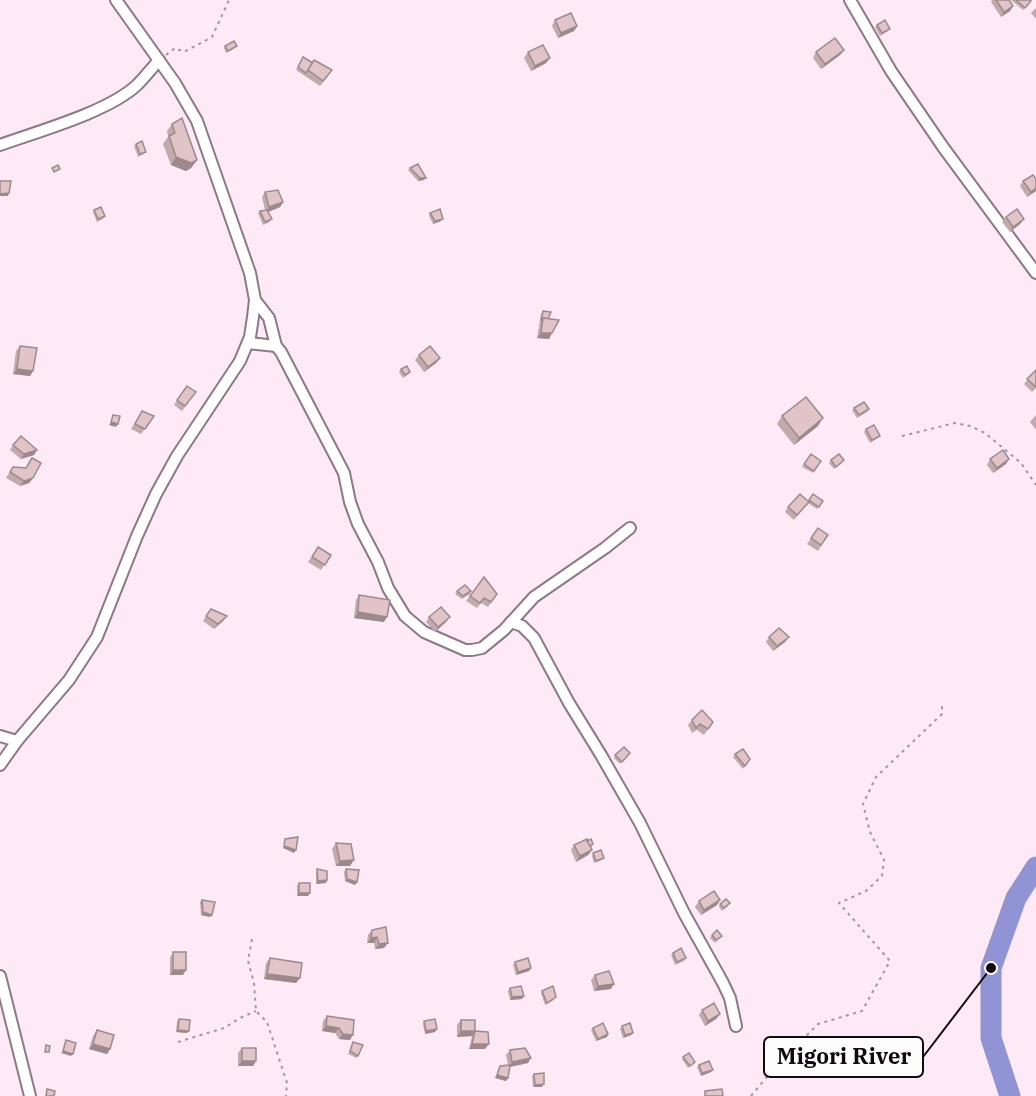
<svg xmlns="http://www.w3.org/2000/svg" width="1036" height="1096" font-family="'IBM Plex Serif',serif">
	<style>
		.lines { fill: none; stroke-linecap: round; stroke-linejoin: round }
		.river { stroke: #9094d4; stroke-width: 21 }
		.minor-casing { stroke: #8d7886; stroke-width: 14 }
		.path { stroke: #a3949e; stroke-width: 2; stroke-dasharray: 3 4.5; stroke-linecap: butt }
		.minor { stroke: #fff; stroke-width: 10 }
		.wall { fill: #c1a9ac }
		.shaded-wall { fill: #9d898c }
		.building { fill: #e0c4c8; stroke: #9d898c; stroke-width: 1.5 }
		.leader { fill: none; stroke: #10090e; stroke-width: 2 }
		.callout-dot { fill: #10090e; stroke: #fdfdfd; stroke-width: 2 }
		.callout { fill: #fdfdfd; stroke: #10090e; stroke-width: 2 }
		.callout-label { font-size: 22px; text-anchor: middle; font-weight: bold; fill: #10090e }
	</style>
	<rect width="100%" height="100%" fill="#fdeaf6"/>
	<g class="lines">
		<path class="river" d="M1010 1096 991 1038V968L1016 898 1036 867"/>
		<g class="minor-casing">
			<g id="minor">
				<path d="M850 0 891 71 943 147 1036 273"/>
				<path d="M0 145C39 131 108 112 137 85 145 77 152 68 159 60"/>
				<path d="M255 300 269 318 276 346"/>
				<path d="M248 343 276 346 281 352 344 473 350 502 358 524 378 562 388 588 405 616 424 632 465 650H472L482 648 504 630 534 597 605 548 630 528"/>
				<path d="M511 622 522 626 534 638 569 703 601 755 640 823 684 913 723 983 730 998 736 1026"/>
				<path d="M0 736 17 741"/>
				<path d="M0 765 17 741 69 680 97 637 137 536 156 494 177 456 240 361 250 337 253 317 255 300 250 273 197 121 175 83 116 0"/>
				<path d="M0 976 30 1096"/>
			</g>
		</g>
		<g class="path">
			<path d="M166 55 175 48 184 52 212 37 229 0"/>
			<path d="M902 436 955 423 970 426 985 433 1021 463 1036 485"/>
			<path d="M252 939 248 961 254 983 256 1011 267 1022 287 1083 286 1096"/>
			<path d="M178 1042 224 1028 240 1018 256 1011"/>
			<path d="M751 1096 776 1066 818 1024 862 1011 890 961 839 903 866 891 882 876 884 860 870 832 863 804 876 777 942 714V703"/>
		</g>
		<use href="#minor" class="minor"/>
	</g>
	<g class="wall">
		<path d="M992 0H1009L1013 6 1010 11 1001 17 991 2Z"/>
		<path d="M1011 0H1029L1031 1 1023 10Z"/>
		<path d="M1036 8V19L1031 13Z"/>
		<path d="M555 20 577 26 574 31 558 38 552 26Z"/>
		<path d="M877 25 888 31 880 36 875 27Z"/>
		<path d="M225 46 235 48 226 53 224 48Z"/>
		<path d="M844 50 840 55 821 69 813 58 816 52Z"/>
		<path d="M528 52 550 58 546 63 531 71 524 58Z"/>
		<path d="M303 57 328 76 320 86 296 70Z"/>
		<path d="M172 124 197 160 191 168 186 171 171 165 163 144 168 137 167 131Z"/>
		<path d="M136 144 144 154 138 157 134 146Z"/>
		<path d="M410 168 424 180 418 181 408 170Z"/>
		<path d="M1036 179V191L1027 197 1020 186 1023 181Z"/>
		<path d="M265 192 283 202 280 207 268 212 270 222 263 225 258 213 260 211 265 210 262 197Z"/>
		<path d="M94 210 105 216 103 219 97 222 93 212Z"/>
		<path d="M430 213 441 221 433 224 429 216Z"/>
		<path d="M1006 217 1024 219 1020 224 1010 232 1002 222Z"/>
		<path d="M543 311 548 319 552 333 549 339 537 338 541 314Z"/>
		<path d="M20 346 33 371 30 376 13 374 16 351Z"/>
		<path d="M419 355 440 358 436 363 424 372 415 360Z"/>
		<path d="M401 369 410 372 409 374 403 378 399 372Z"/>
		<path d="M1036 370V388L1032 392 1024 384Z"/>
		<path d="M187 386 196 392 182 411 174 405Z"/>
		<path d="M854 408 869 409 867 412 857 418 852 410Z"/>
		<path d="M142 411 154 416 141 434 131 429Z"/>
		<path d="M1036 415V430L1030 422Z"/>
		<path d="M782 416 818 426 794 445 777 424Z"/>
		<path d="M866 429 880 436 878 438 870 443 864 432Z"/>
		<path d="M13 445 37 450 34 455 21 459 10 450Z"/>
		<path d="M811 454 821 461 813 473 802 467Z"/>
		<path d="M32 458 33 478 29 483 20 486 6 478 13 467 26 468Z"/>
		<path d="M990 459 1006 464 993 473 987 465Z"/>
		<path d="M831 460H844L842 463 834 469 829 463Z"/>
		<path d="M813 494 823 501 817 509 808 503 794 520 785 512 788 507 808 501Z"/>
		<path d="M818 528 828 535 818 551 807 544Z"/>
		<path d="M318 547 331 555 321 570 308 562Z"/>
		<path d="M484 577 497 594 488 607 481 603 477 608 466 601Z"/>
		<path d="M457 591H471L470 594 462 599 455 594Z"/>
		<path d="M359 595 384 622 354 618 356 600Z"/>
		<path d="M211 609 223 621 214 629 203 621Z"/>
		<path d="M429 617 446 622 435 632 426 622Z"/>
		<path d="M769 637 785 642 773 651 766 642Z"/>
		<path d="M692 720 713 722 704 735 697 730 692 733 688 725Z"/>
		<path d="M630 753 620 764 614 758 615 755Z"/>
		<path d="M735 754 750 759 743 769 733 757Z"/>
		<path d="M587 841 593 844 591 847 592 850 588 855 576 862 571 850 574 845Z"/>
		<path d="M336 843 350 866H336L332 849Z"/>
		<path d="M593 853 604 858 602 860 594 863 592 856Z"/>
		<path d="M317 869 327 880 326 883 316 884V872Z"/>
		<path d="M346 869 357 882 355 885 345 881 344 872Z"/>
		<path d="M299 883 308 896H297V886Z"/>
		<path d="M202 900 212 915 210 917 201 915 200 902Z"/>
		<path d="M699 901 717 905 701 915 695 907Z"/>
		<path d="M720 904 728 906 722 911 719 907Z"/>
		<path d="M372 930 384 948 375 949 374 943H367L368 935Z"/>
		<path d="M712 935 720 938 715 943 710 938Z"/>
		<path d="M173 952 183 975H170V958Z"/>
		<path d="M673 953 686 958 684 961 675 965 671 955Z"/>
		<path d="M270 958 296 983 264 979 266 963Z"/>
		<path d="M515 962 531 968 529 971 516 975 513 965Z"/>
		<path d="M595 975 611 989 594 991 591 980Z"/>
		<path d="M510 988 524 996 522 999 510 1000 508 991Z"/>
		<path d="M542 991 554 1000 545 1005 541 993Z"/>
		<path d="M702 1010 720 1014 716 1019 705 1026 699 1015Z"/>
		<path d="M327 1016 354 1020 350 1040 339 1039 335 1033 322 1031 323 1021Z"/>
		<path d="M179 1019 187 1033 176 1032 177 1021Z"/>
		<path d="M461 1020 475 1031 485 1049H469L472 1036 457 1037V1025Z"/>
		<path d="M424 1021 437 1029 435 1032 425 1034 423 1024Z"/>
		<path d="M622 1026 631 1035 623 1038 620 1029Z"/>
		<path d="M593 1028 608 1034 607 1037 596 1041 591 1030Z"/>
		<path d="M97 1030 110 1049 107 1054 89 1049 93 1036Z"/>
		<path d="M353 1042 358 1056 357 1058 348 1054Z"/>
		<path d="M242 1048 256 1061 253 1066H238V1053Z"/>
		<path d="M510 1050 528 1063 510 1067 508 1078 506 1081 495 1078 500 1066 508 1065 506 1055Z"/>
		<path d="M683 1057 695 1062 688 1068 682 1059Z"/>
		<path d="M699 1065 711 1072 701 1076 697 1067Z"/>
		<path d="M534 1074 542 1087H533L532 1076Z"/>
	</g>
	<g class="shaded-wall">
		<path d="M1013 6 1010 11 1001 17 1004 12Z"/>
		<path d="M577 26 574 31 558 38 561 33Z"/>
		<path d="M844 50 840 55 821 69 825 64Z"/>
		<path d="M550 58 546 63 531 71 535 66Z"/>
		<path d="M176 157 197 160 191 168 186 171 171 165Z"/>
		<path d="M420 178H426L424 180 418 181Z"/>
		<path d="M1036 188V191L1027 197 1031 192Z"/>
		<path d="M9 193 8 196H0V194Z"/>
		<path d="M283 202 280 207 266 213 269 207Z"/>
		<path d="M443 219 441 221 433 224 435 221Z"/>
		<path d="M1024 219 1020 224 1010 232 1013 227Z"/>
		<path d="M541 333H552L549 339 537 338Z"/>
		<path d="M440 358 436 363 424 372 428 367Z"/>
		<path d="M17 369 33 371 30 376 13 374Z"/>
		<path d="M823 418 818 426 794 445 799 438Z"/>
		<path d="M111 422 118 424 116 427 109 425Z"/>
		<path d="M37 450 34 455 21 459 24 454Z"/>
		<path d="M1009 459 1006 464 993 473 997 468Z"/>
		<path d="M33 478 29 483 20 486 24 481Z"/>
		<path d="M358 612 387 617 384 622 354 618Z"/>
		<path d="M227 616 223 621 214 629 218 624Z"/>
		<path d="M450 617 446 622 435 632 438 627Z"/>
		<path d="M789 637 785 642 773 651 777 646Z"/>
		<path d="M284 846 296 850 294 853 283 848Z"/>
		<path d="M592 850 588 855 576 862 580 856Z"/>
		<path d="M354 860 350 866H336L340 861Z"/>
		<path d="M347 879 357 882 355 885 345 881Z"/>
		<path d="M327 880 326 883 316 884 318 881Z"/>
		<path d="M299 893H310L308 896H297Z"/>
		<path d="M720 900 717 905 701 915 704 910Z"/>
		<path d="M203 912 212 915 210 917 201 915Z"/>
		<path d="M377 937 374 943H367L371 938Z"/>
		<path d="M388 943 384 948 375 949 379 944Z"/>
		<path d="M531 968 529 971 516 975 518 972Z"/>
		<path d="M173 970H186L183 975H170Z"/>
		<path d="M267 974 300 978 296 983 264 979Z"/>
		<path d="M614 984 611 989 594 991 598 986Z"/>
		<path d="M524 996 522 999 510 1000 512 997Z"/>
		<path d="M720 1014 716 1019 705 1026 708 1021Z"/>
		<path d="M326 1026 339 1028 335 1033 322 1031Z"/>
		<path d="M437 1029 435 1032 425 1034 426 1031Z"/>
		<path d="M178 1030 189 1031 187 1033 176 1032Z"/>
		<path d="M461 1031H475L472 1036 457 1037Z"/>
		<path d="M633 1033 631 1035 623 1038 625 1035Z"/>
		<path d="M343 1034 353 1035 350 1040 339 1039Z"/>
		<path d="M608 1034 607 1037 596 1041 598 1039Z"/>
		<path d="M93 1044 110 1049 107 1054 89 1049Z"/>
		<path d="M472 1044H489L485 1049H469Z"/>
		<path d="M63 1051 73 1054 71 1056 61 1053Z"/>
		<path d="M531 1058 528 1063 509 1067 512 1062Z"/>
		<path d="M242 1061H256L253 1066H238Z"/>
		<path d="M713 1070 711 1072 701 1076 702 1073Z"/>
		<path d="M497 1075 508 1078 506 1081 495 1078Z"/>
		<path d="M544 1084 542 1087H533L535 1085Z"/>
	</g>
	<g class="building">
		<path d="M996 0H1009L1013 6 1004 12Z"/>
		<path d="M1016 0H1029L1031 1 1025 8Z"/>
		<path d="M571 13 577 26 561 33 555 20Z"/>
		<path d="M885 20 890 29 882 33 877 25Z"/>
		<path d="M835 38 844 50 825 64 816 52Z"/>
		<path d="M234 41 237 46 228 51 225 46Z"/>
		<path d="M543 45 550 58 535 66 528 52Z"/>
		<path d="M303 57 313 63 306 73 298 67Z"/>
		<path d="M314 60 332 70 323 81 308 70Z"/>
		<path d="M182 118 197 160 191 163 176 157 169 136 175 133 172 124Z"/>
		<path d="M142 141 146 152 140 154 136 144Z"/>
		<path d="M418 164 426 178H420L410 168Z"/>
		<path d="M58 165 60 169 54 172 52 168Z"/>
		<path d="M1033 175 1036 179V188L1031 192 1023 181Z"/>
		<path d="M0 181H11L9 193 0 194Z"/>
		<path d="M278 190 283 202 269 207 265 192Z"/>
		<path d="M101 207 105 216 98 219 94 210Z"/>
		<path d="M440 209 443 219 435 221 430 213Z"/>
		<path d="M1017 209 1024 219 1013 227 1006 217Z"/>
		<path d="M267 210 272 219 265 222 260 211Z"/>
		<path d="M543 311 551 312 548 319 543 318 541 321Z"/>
		<path d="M543 318 559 320 552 333H541Z"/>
		<path d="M20 346 37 348 33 371 17 369Z"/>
		<path d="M430 346 440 358 428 367 419 355Z"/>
		<path d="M407 366 410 372 405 375 401 369Z"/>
		<path d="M1036 370V387L1027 379Z"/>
		<path d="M187 386 196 392 185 406 177 400Z"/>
		<path d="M806 397 823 418 799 438 782 416Z"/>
		<path d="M864 402 869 409 859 415 854 408Z"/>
		<path d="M142 411 154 416 145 429 135 424Z"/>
		<path d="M113 415 120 416 118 424 111 422Z"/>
		<path d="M874 425 880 436 872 440 866 429Z"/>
		<path d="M21 436 37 450 24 454 13 445Z"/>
		<path d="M1003 450 1009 459 997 468 990 459Z"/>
		<path d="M811 454 821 461 814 471 804 464Z"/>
		<path d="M839 454 844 460 836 467 831 460Z"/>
		<path d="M32 458 41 463 33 478 24 481 10 472 13 467 26 468Z"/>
		<path d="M800 494 809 502 797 515 788 507Z"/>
		<path d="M813 494 823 501 819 507 809 500Z"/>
		<path d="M818 528 828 535 821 545 811 538Z"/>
		<path d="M318 547 331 555 325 565 312 557Z"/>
		<path d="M484 577 497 594 491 602 484 598 480 603 470 596Z"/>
		<path d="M465 585 471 591 463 596 457 591Z"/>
		<path d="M359 595 390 600 387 617 358 612Z"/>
		<path d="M441 607 450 617 438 627 429 617Z"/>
		<path d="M211 609 227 616 218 624 206 616Z"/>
		<path d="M779 628 789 637 777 646 769 637Z"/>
		<path d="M702 710 713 722 708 729 700 724 696 728 692 720Z"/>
		<path d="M624 747 630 753 622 762 615 755Z"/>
		<path d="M743 749 750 759 745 766 735 754Z"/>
		<path d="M298 837 296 850 284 846 285 839Z"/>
		<path d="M587 839 592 850 580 856 574 845Z"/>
		<path d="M591 839 593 844 590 846 587 841Z"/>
		<path d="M336 843 351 844 354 860 340 861Z"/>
		<path d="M601 850 604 858 596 861 593 853Z"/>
		<path d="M317 869 327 871V880L318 881Z"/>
		<path d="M346 869 359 870 357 882 347 879Z"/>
		<rect x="299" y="883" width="11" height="10"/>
		<path d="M714 891 720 900 704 910 699 901Z"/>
		<path d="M726 899 730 903 724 908 720 904Z"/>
		<path d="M202 900 215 902 212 915 203 912Z"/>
		<path d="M386 927 388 943 379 944 377 937 371 938 372 930Z"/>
		<path d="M717 930 722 936 716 940 712 935Z"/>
		<path d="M681 948 686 958 677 962 673 953Z"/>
		<rect x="173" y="952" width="13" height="18"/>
		<path d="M270 958 302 963 300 978 267 974Z"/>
		<path d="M528 958 531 968 518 972 515 962Z"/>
		<path d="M609 971 614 984 598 986 595 975Z"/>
		<path d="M521 986 524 996 512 997 510 988Z"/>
		<path d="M553 986 556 997 547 1003 542 991Z"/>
		<path d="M714 1003 720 1014 708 1021 702 1010Z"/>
		<path d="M327 1016 354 1020 353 1035 343 1034 339 1028 326 1026Z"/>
		<path d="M179 1019 190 1020 189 1031 178 1030Z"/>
		<path d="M435 1019 437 1029 426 1031 424 1021Z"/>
		<rect x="461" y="1020" width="14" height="11"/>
		<path d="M603 1023 608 1034 598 1039 593 1028Z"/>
		<path d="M630 1023 633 1033 625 1035 622 1026Z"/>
		<path d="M97 1030 114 1035 110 1049 93 1044Z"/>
		<path d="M475 1031 488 1032 489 1044H472Z"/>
		<path d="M66 1040 76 1043 73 1054 63 1051Z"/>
		<path d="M353 1042 363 1045 358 1056 350 1051Z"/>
		<path d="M46 1045 50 1046 49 1052H45Z"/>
		<rect x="242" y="1048" width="14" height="13"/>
		<path d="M525 1048 531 1058 512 1062 510 1050Z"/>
		<path d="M689 1053 695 1062 690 1066 683 1057Z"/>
		<path d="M709 1061 713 1070 702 1073 699 1065Z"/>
		<path d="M510 1065 508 1078 497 1075 500 1066Z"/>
		<path d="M544 1073V1084L535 1085 534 1074Z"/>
		<path d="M47 1089 55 1091 54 1096H46Z"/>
		<path d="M722 1089 723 1096H705V1091Z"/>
	</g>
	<path class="leader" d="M991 968L923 1057"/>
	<circle class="callout-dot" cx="991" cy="968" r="6"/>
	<rect class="callout" x="764" y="1037" width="159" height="40" rx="6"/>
	<g class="callout-label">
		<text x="844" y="1064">Migori River</text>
	</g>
</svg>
